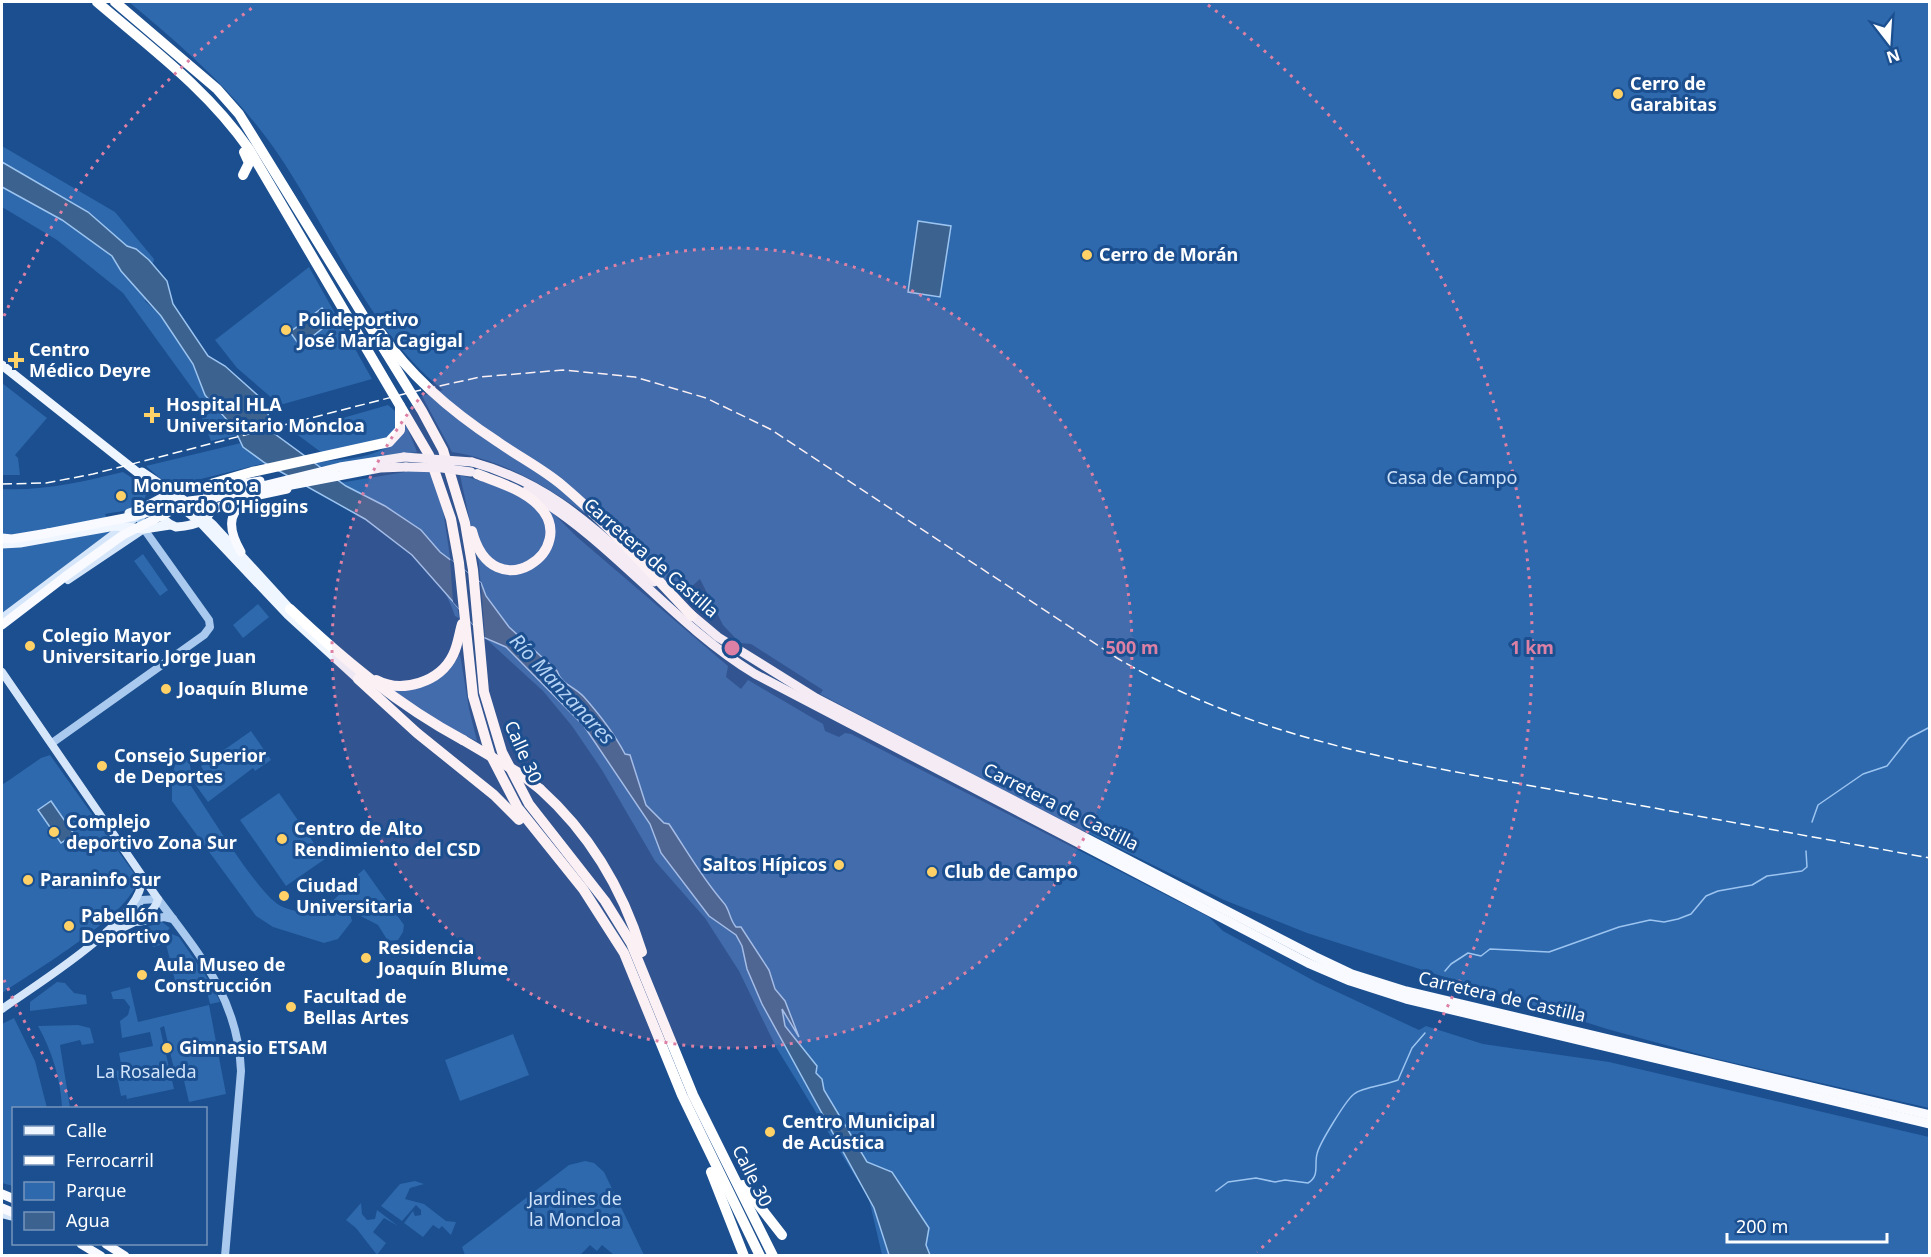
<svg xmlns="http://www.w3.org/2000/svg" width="1931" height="1257" font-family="'Noto Sans',sans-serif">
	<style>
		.green { fill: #2e69ad }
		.water { fill: #3c6290; stroke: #9cc4f0; stroke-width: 1.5 }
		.pier { fill: #1b4f8f }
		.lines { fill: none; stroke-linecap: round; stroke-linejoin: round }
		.stream { stroke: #9cc4f0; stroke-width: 1.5 }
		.tertiary { stroke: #a9c9ee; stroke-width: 8 }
		.secondary { stroke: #d6e6fa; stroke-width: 8 }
		.primary { stroke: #f0f6ff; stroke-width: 9 }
		.trunk { stroke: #f8faff; stroke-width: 9 }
		.motorway { stroke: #fff; stroke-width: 10 }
		.rail { stroke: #fff; stroke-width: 1.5; stroke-dasharray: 10 4.5; stroke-linecap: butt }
		.trunk-bridge { stroke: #f8faff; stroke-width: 9 }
		.motorway-bridge { stroke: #fff; stroke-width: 10 }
		.ring { fill: none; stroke: #dd80a5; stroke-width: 3; stroke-dasharray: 3 6 }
		.poi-dot { fill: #ffd166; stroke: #1b4f8f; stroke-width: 2 }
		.labels { text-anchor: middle; stroke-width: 6; stroke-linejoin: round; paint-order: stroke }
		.poi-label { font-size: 18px; font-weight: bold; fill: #fff; stroke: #1b4f8f; text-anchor: start }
		.park-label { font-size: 18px; fill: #cfe3fa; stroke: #1b4f8f }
		.street-label { font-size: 18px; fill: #fff; stroke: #1b4f8f }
		.water-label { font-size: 20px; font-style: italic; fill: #b5d3f5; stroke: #1b4f8f }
		.centre { fill: #dd80a5; stroke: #1b4f8f; stroke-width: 3 }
		.ring-label { font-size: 18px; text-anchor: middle; font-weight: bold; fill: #dd80a5; stroke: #1b4f8f; stroke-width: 6; stroke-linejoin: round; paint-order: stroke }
	</style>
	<rect width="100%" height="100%" fill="#1b4f8f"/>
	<g class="green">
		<path d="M129 2H1929V1108L1713 1058 1607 1029 1307 933 1224 900 1017 798 820 694 823 690 751 644 740 643 723 625 700 579 681 596 590 507 584 513C545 485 500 459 452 452L422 396 443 390C366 328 331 231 276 151 236 93 182 46 129 2Z"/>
		<path d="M2 146 115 212 154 259 145 301 161 316 193 364 205 395 237 435 211 441 202 418 210 413 123 293 57 240 2 207Z"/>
		<path d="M309 267 372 379 280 405 237 368 215 340Z"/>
		<path d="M2 383 47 418 15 455 18 458 20 475H2Z"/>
		<path d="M388 405 396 412V428L389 437 322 453 294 432Z"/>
		<path d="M406 425 417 452 320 467 315 463C351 457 387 461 406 425Z"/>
		<path d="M241 443 265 463 189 482 163 481 146 466Z"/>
		<path d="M411 471 431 472 443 510 459 618 455 616C435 551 363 519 309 488Z"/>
		<path d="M123 472 141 484 146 495C141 511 120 511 105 514L113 530 2 615V489C43 491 82 482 123 472Z"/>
		<path d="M460 475 498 486 550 510 577 537 728 666 726 677 741 689 748 680 823 724 825 731 839 737 845 733 851 734 1209 917 1223 931 1316 982 1419 1030 1426 1026 1483 1044 1609 1062 1929 1137V1255H882L869 1199 776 1047 739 971 705 918 655 861 602 770 572 726 543 691 485 638 479 564Z"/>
		<path d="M143 554 168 590 160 596 134 561Z"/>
		<path d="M258 604 269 617 243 638 233 625Z"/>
		<path d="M460 654 469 709 477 741 452 730 392 690C421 692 445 680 460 654Z"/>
		<path d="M251 731 271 760 255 771 253 768 208 802 192 780 191 786C207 810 258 893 279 905 289 911 304 913 315 910 334 906 350 881 364 869L404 925 403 932 398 940 388 941 378 925 349 910 352 921 338 939 324 943 273 927 256 916 172 801V775L175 765 183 757 189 758 192 778 203 770 201 766Z"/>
		<path d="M50 755 138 879C132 914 33 972 2 993V785L41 758Z"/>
		<path d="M279 793 325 859 286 886 240 820Z"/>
		<path d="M162 922 170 928 163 935 160 945 153 947 150 936 124 944 123 938 134 931Z"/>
		<path d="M172 934 179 937 212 985 220 1002 210 1004 206 988 178 993 166 944Z"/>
		<path d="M57 982 65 983 74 993 86 995 87 1004 30 1011V1002Z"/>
		<path d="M130 987 138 1022 209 1005 226 1094 189 1102 181 1068 174 1069 164 1026 160 1028 174 1089 127 1099 126 1095 121 1096 116 1071 122 1069 119 1053 153 1046 150 1032 122 1038 120 1021 128 1015 130 1007 124 999H113L111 992Z"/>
		<path d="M14 1018 35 1061 47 1108H14L13 1186 2 1183V1024Z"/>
		<path d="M78 1025 90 1028 94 1043 82 1045 80 1040 60 1045 70 1108H62C61 1080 52 1051 38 1026Z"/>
		<path d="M513 1034 529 1075 460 1101 445 1060Z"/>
		<path d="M585 1161 594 1163 604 1172 644 1255H614L602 1245 597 1251 590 1245 580 1255H465L462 1247 474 1238 569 1165Z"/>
		<path d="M415 1181 424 1184 410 1188 405 1199 424 1204 446 1221 456 1222 451 1235 442 1226 439 1229 433 1225 423 1237 404 1223 413 1211 415 1216 421 1215V1210L416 1205 402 1221 381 1206 400 1184Z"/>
		<path d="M361 1203 362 1214 367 1220 375 1219 377 1210 398 1226 384 1218 373 1232 386 1243 377 1255 356 1228 346 1220Z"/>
	</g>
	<g class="water">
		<path d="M2 162 88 212 127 246 136 249 149 260 167 281 173 304 208 356 225 366 263 400 275 434 346 486 385 506 421 530 440 552 481 583 486 596 509 627 557 671C561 684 575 687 584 697 599 714 614 733 625 754L630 755 646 805 664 823 669 824C687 851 702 878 723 902 730 909 729 919 736 927H741L769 970 775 989 785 1001 799 1037 782 1009 785 1026 817 1066 816 1073 822 1079 824 1090 867 1162 892 1172 929 1228 926 1245 930 1255H889L874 1208 762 1004 747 969 742 946 736 935 709 916 661 853 650 824 584 726 506 647 485 638 412 555 365 519 265 463 243 447 234 428 205 395 193 364 161 316 121 271 112 256 62 220 2 187Z"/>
		<path d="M918 221 951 226 940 297 908 292Z"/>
		<path d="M322 308 332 321 300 346 290 332Z"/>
		<path d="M51 801 74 834 61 843 38 810Z"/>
	</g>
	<path class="pier" d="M450 559 481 583 485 638 453 602Z"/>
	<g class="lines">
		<g class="stream">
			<path d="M1812 822 1818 805 1863 774 1887 766 1909 738 1930 727"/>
			<path d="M1445 971 1451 964 1468 953 1481 956 1490 949 1549 952 1619 927 1650 920 1664 922 1678 919 1691 914 1706 896 1718 891 1752 885 1767 876 1802 871 1807 867 1806 851"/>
			<path d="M1216 1191 1228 1182 1256 1178 1275 1182 1285 1180 1308 1183C1320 1176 1314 1165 1317 1154 1319 1144 1346 1100 1354 1094 1362 1087 1387 1085 1398 1080L1412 1048 1425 1033"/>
		</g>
		<g class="tertiary">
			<path d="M52 743 204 635 210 627 209 620 144 529 140 519 144 512"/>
			<path d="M127 915 142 900 158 899C199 954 238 998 241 1071L225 1256"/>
			<path d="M138 922 164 917 173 919"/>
		</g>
		<g class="secondary">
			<path d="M68 580 144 529"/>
			<path d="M2 618 139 515"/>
			<path d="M2 672 158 899C154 919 121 927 104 936"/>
			<path d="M2 1009C32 987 151 915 141 876"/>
			<path d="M2 1214 14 1217"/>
		</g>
		<g class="primary">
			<path d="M2 365 200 522 288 615 358 679"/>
			<path d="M142 472 185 501 213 525 290 609"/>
			<path d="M159 501C158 514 164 523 176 527 191 526 213 522 212 502"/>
			<path d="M129 513C152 507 177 483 202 489"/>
			<path d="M2 544 20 543 115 526 144 529 170 525"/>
		</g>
		<g class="trunk">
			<path d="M472 462C552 484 594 529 654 582"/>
			<path d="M281 487 380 468 406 467"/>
			<path d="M205 490 260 481"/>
			<path d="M526 491C611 539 671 623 755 674L1308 963 1350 981 1406 999 1930 1124"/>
			<path d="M214 498 340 467 404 457"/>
			<path d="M212 510 236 500 287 489"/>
			<path d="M2 538 12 539 48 533"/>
			<path d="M241 552C230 533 224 511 250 501"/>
			<path d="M687 611 718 637 816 698 1314 956 1352 974 1406 991 1930 1115"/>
			<path d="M2 625 66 576"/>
			<path d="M2 1194 14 1199"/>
			<path d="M2 1208 14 1213"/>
			<path d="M81 1244 101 1256"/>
			<path d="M106 1244 125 1256"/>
		</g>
		<g class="motorway">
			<path d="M97 2C152 49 207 89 249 149L429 455 451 519 459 563 473 696 490 754 518 808 583 889 624 953 682 1095 760 1256"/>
			<path d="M115 2 217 89 239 114 422 411 443 450 465 523 473 570 484 692 502 752 529 804 605 901 631 943 693 1095 773 1256"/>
			<path d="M243 175 249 163 244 152"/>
			<path d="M381 333C410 376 455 414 498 442 519 457 543 469 563 486 609 525 650 572 692 616"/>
			<path d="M197 488 252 472 389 442 400 430V406"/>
			<path d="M472 531C493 612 583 549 538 505 522 489 497 482 477 474"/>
			<path d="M290 609C344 660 398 705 463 740"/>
			<path d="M358 679 417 733 494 795 519 820"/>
			<path d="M376 680C402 694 440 682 453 655 458 645 459 634 462 624"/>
			<path d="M540 789C590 834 622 887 642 952"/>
			<path d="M711 1172 744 1256"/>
			<path d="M743 1185 782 1235"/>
		</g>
		<path class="rail" d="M2 484 46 483 93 474 408 393 480 377 563 370 635 377 706 398 770 429 1117 658C1253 739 1406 763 1560 791 1683 813 1806 836 1930 858"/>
		<g class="trunk-bridge">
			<path d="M404 457 472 462"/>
			<path d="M406 467 442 468 471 472"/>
			<path d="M48 533 135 516 189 501 214 498"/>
			<path d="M66 576 123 535 169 512"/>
		</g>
		<path class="motorway-bridge" d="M463 740 519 773 540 789"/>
	</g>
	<circle cx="732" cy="648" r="400" fill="#dd80a5" fill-opacity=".12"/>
	<g class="ring">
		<circle cx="732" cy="648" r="400"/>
		<path d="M77 1107A800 800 0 0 1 4 980M4 316A800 800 0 0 1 256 5M1208 5A800 800 0 0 1 1257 1252"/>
	</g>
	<g class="poi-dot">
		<circle cx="1618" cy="94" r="6"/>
		<circle cx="1087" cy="255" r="6"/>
		<circle cx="286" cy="330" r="6"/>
		<path d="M13 351h6v6h6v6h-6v6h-6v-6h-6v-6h6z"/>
		<path d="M149 406h6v6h6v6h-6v6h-6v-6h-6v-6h6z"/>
		<circle cx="121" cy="496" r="6"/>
		<circle cx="30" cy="646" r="6"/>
		<circle cx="166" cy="689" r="6"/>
		<circle cx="102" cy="766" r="6"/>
		<circle cx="54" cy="832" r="6"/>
		<circle cx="282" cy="839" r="6"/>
		<circle cx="839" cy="865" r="6"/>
		<circle cx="932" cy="872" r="6"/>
		<circle cx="28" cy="880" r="6"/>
		<circle cx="284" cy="896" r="6"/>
		<circle cx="69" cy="926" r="6"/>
		<circle cx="366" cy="958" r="6"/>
		<circle cx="142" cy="975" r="6"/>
		<circle cx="291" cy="1007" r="6"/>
		<circle cx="167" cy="1048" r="6"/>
		<circle cx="770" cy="1132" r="6"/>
	</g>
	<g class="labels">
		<g class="poi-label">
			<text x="1630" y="90">Cerro de<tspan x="1630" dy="21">Garabitas</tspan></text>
			<text x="1099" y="261">Cerro de Morán</text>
			<text x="298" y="326">Polideportivo<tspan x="298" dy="21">José María Cagigal</tspan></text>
			<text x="29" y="356">Centro<tspan x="29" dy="21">Médico Deyre</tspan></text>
			<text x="166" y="411">Hospital HLA<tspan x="166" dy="21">Universitario Moncloa</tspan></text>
			<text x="133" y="492">Monumento a<tspan x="133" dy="21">Bernardo O'Higgins</tspan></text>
			<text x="42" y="642">Colegio Mayor<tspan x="42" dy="21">Universitario Jorge Juan</tspan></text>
			<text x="178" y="695">Joaquín Blume</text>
			<text x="114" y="762">Consejo Superior<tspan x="114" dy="21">de Deportes</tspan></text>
			<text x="66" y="828">Complejo<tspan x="66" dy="21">deportivo Zona Sur</tspan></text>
			<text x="294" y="835">Centro de Alto<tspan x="294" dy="21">Rendimiento del CSD</tspan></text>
			<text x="827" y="871" text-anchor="end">Saltos Hípicos</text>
			<text x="944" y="878">Club de Campo</text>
			<text x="40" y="886">Paraninfo sur</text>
			<text x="296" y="892">Ciudad<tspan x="296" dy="21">Universitaria</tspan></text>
			<text x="81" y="922">Pabellón<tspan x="81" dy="21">Deportivo</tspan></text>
			<text x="378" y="954">Residencia<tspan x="378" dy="21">Joaquín Blume</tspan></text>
			<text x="154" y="971">Aula Museo de<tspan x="154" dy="21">Construcción</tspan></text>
			<text x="303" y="1003">Facultad de<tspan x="303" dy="21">Bellas Artes</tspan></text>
			<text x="179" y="1054">Gimnasio ETSAM</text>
			<text x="782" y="1128">Centro Municipal<tspan x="782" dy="21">de Acústica</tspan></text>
		</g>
		<g class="park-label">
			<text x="1452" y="484">Casa de Campo</text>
			<text x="146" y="1078">La Rosaleda</text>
			<text x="575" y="1205">Jardines de<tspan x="575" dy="21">la Moncloa</tspan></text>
		</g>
		<g class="street-label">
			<text transform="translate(651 558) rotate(41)" y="6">Carretera de Castilla</text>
			<text transform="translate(523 752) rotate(66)" y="6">Calle 30</text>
			<text transform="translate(1061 807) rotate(27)" y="6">Carretera de Castilla</text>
			<text transform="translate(1502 997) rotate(13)" y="6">Carretera de Castilla</text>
			<text transform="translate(752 1176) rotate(63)" y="6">Calle 30</text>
		</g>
		<g class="water-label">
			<text transform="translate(562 689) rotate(47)" y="7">Río Manzanares</text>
		</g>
	</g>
	<circle cx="732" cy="648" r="9" class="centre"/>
	<g class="ring-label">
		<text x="1132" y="654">500 m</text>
		<text x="1532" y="654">1 km</text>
	</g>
	<rect width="1931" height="1257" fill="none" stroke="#ffffff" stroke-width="6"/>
	<rect x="12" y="1107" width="195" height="138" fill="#1b4f8f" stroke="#7695bc" stroke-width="1.5"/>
	<rect x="24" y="1126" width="30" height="9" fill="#f0f6ff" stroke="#7695bc" stroke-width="1.5"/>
	<text x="66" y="1137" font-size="18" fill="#ffffff">Calle</text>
	<rect x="24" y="1156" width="30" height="9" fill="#ffffff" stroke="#7695bc" stroke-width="1.5"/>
	<text x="66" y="1167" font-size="18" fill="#ffffff">Ferrocarril</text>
	<rect x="24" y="1182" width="30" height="18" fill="#2e69ad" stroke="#7695bc" stroke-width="1.5"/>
	<text x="66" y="1197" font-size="18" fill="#ffffff">Parque</text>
	<rect x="24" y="1212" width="30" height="18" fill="#3c6290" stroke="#7695bc" stroke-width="1.5"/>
	<text x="66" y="1227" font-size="18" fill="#ffffff">Agua</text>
	<g transform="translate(1889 42) rotate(163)" stroke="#1b4f8f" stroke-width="4.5" paint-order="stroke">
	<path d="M0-4.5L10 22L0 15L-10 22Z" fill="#ffffff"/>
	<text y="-9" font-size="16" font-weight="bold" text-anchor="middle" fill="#ffffff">N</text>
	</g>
	<path d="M1727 1233v9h160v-9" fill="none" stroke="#ffffff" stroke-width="3"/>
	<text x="1736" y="1233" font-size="18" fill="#ffffff" stroke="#1b4f8f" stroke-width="4.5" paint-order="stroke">200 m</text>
</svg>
